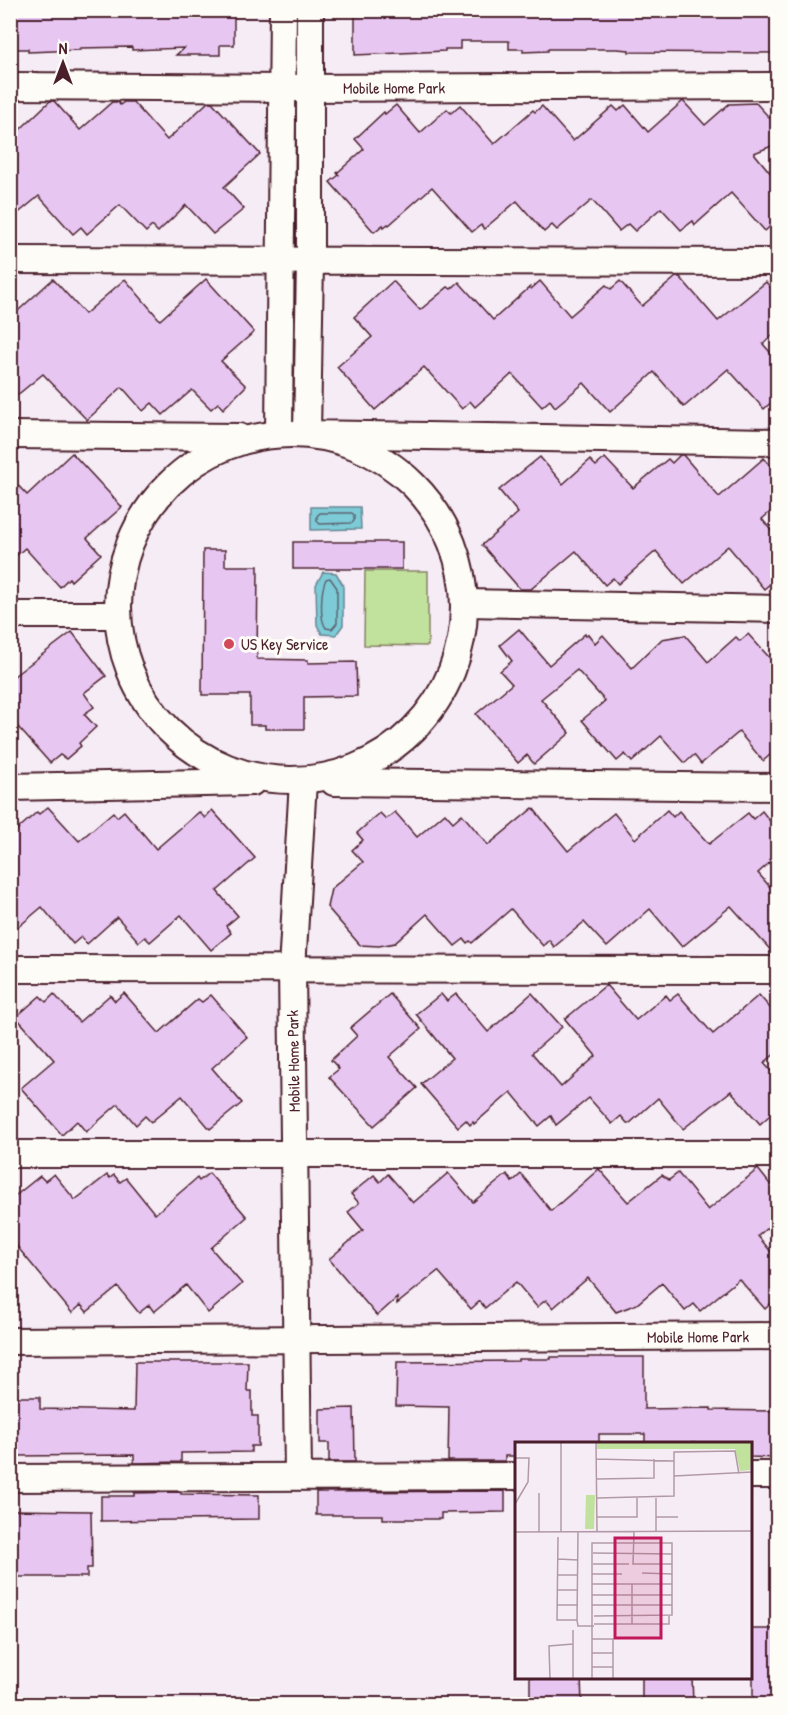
<svg xmlns="http://www.w3.org/2000/svg" width="788" height="1715" font-family="'Patrick Hand',sans-serif">
	<style>
		.green { fill: #c1e29c; stroke: #868064; stroke-width: 1.5 }
		.water { fill: #7bcbd7; stroke: #678692; stroke-width: 1.5 }
		.lines { fill: none; stroke-linecap: round; stroke-linejoin: round }
		.shore { stroke: #5e6470; stroke-width: 1.5 }
		.building { fill: #e7c6f2; stroke: #4a1f2b; stroke-width: 1.5 }
		.minor-casing { stroke: #4a1f2b; stroke-width: 30 }
		.minor { stroke: #fdfcf7; stroke-width: 26 }
		.poi-dot { fill: #d1495b; stroke: #fdfcf7; stroke-width: 2 }
		.labels { text-anchor: middle; stroke-width: 6; stroke-linejoin: round; paint-order: stroke }
		.street-label { font-size: 16px; fill: #4a1f2b; stroke: #fdfcf7 }
		.poi-label { font-size: 16px; fill: #4a1f2b; stroke: #fdfcf7; text-anchor: start }
		.inset-road { fill: none; stroke: #b19aa5; stroke-width: 1.5 }
		.view { fill: #c2185b; fill-opacity: 0.15; stroke: #c2185b; stroke-width: 3 }
		.inset-edge { fill: none; stroke: #4a1f2b; stroke-width: 3 }
	</style>
	<rect width="100%" height="100%" fill="#f6ecf6"/>
	<filter id="ink" filterUnits="userSpaceOnUse"><feTurbulence type="fractalNoise" baseFrequency=".0167" numOctaves="2"/><feDisplacementMap in="SourceGraphic" scale="12" xChannelSelector="R" yChannelSelector="G"/><feConvolveMatrix kernelMatrix="1 2 1 2 8 2 1 2 1" color-interpolation-filters="sRGB"/></filter>
	<g filter="url(#ink)">
		<path class="green" d="M365 571H428V646L364 645Z"/>
		<g class="water">
			<path d="M311 507H360L361 529 311 530Z"/>
			<path d="M323 572 336 573 343 585V625L336 635 322 634 317 625 316 585Z"/>
		</g>
		<g class="lines">
			<g class="shore">
				<path d="M320 513H352L354 515V521L352 523 320 524 317 521V516Z"/>
				<path d="M330 578 337 588V623L332 629 326 628C319 619 321 589 326 579Z"/>
			</g>
		</g>
		<g class="building">
			<path d="M10 10H234V45H220V55H176L184 48 132 50V47L80 48V50L28 52V49H10Z"/>
			<path d="M355 10H777V53L629 52V50L617 49H548V51L523 52V49H509V41H460V49H445V51L355 55Z"/>
			<path d="M50 101H54L80 130 112 102H118L120 105 124 102H133L167 140 208 102H212L260 154 224 187 244 209 213 234 186 205 158 232 152 226 146 232 120 205 87 234 81 227 73 234 39 196 10 220V139Z"/>
			<path d="M683 101 705 125 729 104 756 103 777 126V144L754 153 777 181V220L765 231 731 193 695 225 693 221 681 230 661 208 635 231 628 224 619 231 592 200 557 230 552 225 544 232 517 201 484 229 481 225 472 232 432 187 389 225 388 224 384 227 383 225 374 232 330 182 339 175 337 173 364 149 355 139 384 112 385 114 396 105 420 133 447 109 451 113 460 105 494 144 533 110 535 112 542 106 573 141 613 106 618 111 625 105 648 132Z"/>
			<path d="M676 277H680L718 321 766 282 777 295V331L763 344 777 360V397L764 409 728 369 684 407 654 372 610 412 584 383 555 407 550 400 542 407 512 374 475 407 470 401 462 409 424 367 375 410 337 367 372 337 354 317 393 281 420 310 448 287 451 289 459 282 493 320 530 287 531 289 540 281 570 316 606 285 611 289 620 281 642 306Z"/>
			<path d="M53 279 85 314 125 279 160 320 206 279 254 332 221 361 246 386 223 409 218 403 211 409 192 390 163 415 152 403 143 411 122 387 87 420 43 374 10 401V318Z"/>
			<path d="M72 453 122 507 87 538 101 554 71 581 69 578 60 587 25 548 10 561V477L27 495Z"/>
			<path d="M680 455H683L719 497 764 458 777 473V506L762 519 777 538V578L764 589 728 546 684 584 656 551 618 584 613 578 605 585 576 551 531 589H520L482 545 518 513 499 490 540 457 563 484 590 460 596 466 605 458 633 488 668 459 672 463Z"/>
			<rect x="293" y="542" width="109" height="27"/>
			<path d="M203 550H225V566H258L257 659 308 660V663L356 662 357 696 304 697V729H265V725H250V695H202Z"/>
			<path d="M519 629 549 665 585 634 586 636 588 634 595 643 603 635 632 668 662 639 685 635 708 662 736 637 740 641 748 634 777 666V749L763 761 739 732 701 764 694 755 685 763 661 736 632 762 625 754 617 761 582 720 605 701 577 670 541 699 570 733 534 764 527 755 518 763 476 714 512 684 500 671 512 661 500 645Z"/>
			<path d="M72 632 106 676 84 693 94 707 84 714 96 727 79 743 81 746 66 759 60 755 50 763 10 718V679Z"/>
			<path d="M48 807 79 841 113 812 117 817 124 811 156 849 199 812 205 818 212 810 255 858 217 891 238 916 226 926 231 933 211 950 181 915 150 942 145 937 139 942 117 917 87 944 81 937 73 944 42 907 10 934V836L37 812 39 814Z"/>
			<path d="M533 808 568 851 614 813 635 839 667 810 673 817 679 811 709 844 748 813 753 819 762 811 777 830V856L758 873 777 895V955H775L731 906 682 947 650 909 607 947 584 922 554 947 549 940 543 946 511 909 472 943 470 941 467 943 464 939 455 946 427 914 395 943 379 946 360 945 327 907 331 889 363 862 352 850 363 840 357 833 380 813 386 819 395 812 417 837 445 813 453 822 462 814 488 845Z"/>
			<path d="M606 985 636 1020 666 995 670 1000 678 994 713 1034 759 995 777 1016V1052L764 1063 777 1078V1109L760 1124 731 1091 683 1129 658 1098 630 1123H627L621 1116 612 1124 589 1098 556 1125 551 1116 539 1126 511 1092 474 1124 473 1122 470 1125 466 1120 458 1127 421 1084 452 1058 416 1014 441 994 447 1001 456 994 488 1032 532 993 562 1027 532 1053 561 1087 596 1056 565 1019Z"/>
			<path d="M124 993 159 1033 198 999 202 1002 211 995 247 1037 212 1068 242 1103 210 1129 182 1096 151 1122 145 1116 136 1125 118 1104 86 1132 77 1121 62 1135 21 1088 54 1060 16 1017 40 996 46 1002 54 994 79 1022 110 995 115 1001Z"/>
			<path d="M390 994 421 1029 389 1057 417 1088 374 1126 329 1077 339 1069 331 1060 357 1036 350 1028Z"/>
			<path d="M599 1169 628 1202 662 1175 669 1180 678 1173 708 1210 758 1169 777 1193V1219L758 1236 777 1259V1298L765 1309 739 1279 700 1311 694 1304 685 1311 662 1283 637 1304 616 1312 588 1278 553 1308 546 1300 537 1307 516 1282 485 1308 480 1301 471 1309 438 1271 397 1304V1298L377 1316 329 1259 363 1230 348 1212 359 1203 351 1194 374 1175 380 1182 388 1174 413 1203 448 1173 473 1202 507 1174 512 1182 521 1174 551 1211Z"/>
			<path d="M209 1173 247 1217 211 1248 242 1284 208 1313 186 1285 154 1312 149 1305 139 1313 118 1287 87 1312 81 1305 72 1313 10 1238V1200L40 1176 45 1181 54 1174 75 1200 107 1175 110 1178 114 1175 120 1182 126 1178 155 1214 197 1178 199 1181Z"/>
			<path d="M551 1357H644V1409L711 1408V1410L777 1411V1458L750 1457V1443H645V1434H599V1443H516V1456H505V1461H448L449 1407 396 1406 397 1362 518 1361V1359H551Z"/>
			<path d="M135 1362H248L247 1391H252V1416H258V1446H251V1452L181 1453V1462L134 1463V1455L15 1456V1454H10V1397H40V1409L134 1411Z"/>
			<path d="M354 1408 355 1462H329V1443H320V1409Z"/>
			<path d="M505 1491V1512L441 1513V1519H383V1515H316V1492Z"/>
			<path d="M181 1492V1494L259 1495V1519L101 1521V1496H134V1493Z"/>
			<path d="M10 1510 91 1511 92 1568H87V1577H10Z"/>
			<path d="M751 1629H777V1704H753V1667H750Z"/>
			<path d="M530 1677H581L582 1704H530Z"/>
			<path d="M642 1677H692L693 1704H642Z"/>
		</g>
		<g class="lines">
			<g class="minor-casing">
				<g id="minor">
					<path d="M310 10V261L307 434 778 442"/>
					<path id="s1" d="M10 86 300 88 778 86"/>
					<path d="M10 260 778 262"/>
					<path d="M279 433 283 10"/>
					<circle cx="291" cy="607" r="173"/>
					<path d="M10 435 239 437"/>
					<path d="M466 603 778 609"/>
					<path d="M10 615H116"/>
					<path d="M334 782 778 787"/>
					<path d="M10 787 252 782"/>
					<path d="M10 969 778 970"/>
					<path d="M10 1154H778"/>
					<path id="s2" d="M10 1341 778 1336"/>
					<path d="M750 1475H778"/>
					<path d="M298 1476 292 969 303 781"/>
					<path d="M10 1478 516 1476"/>
				</g>
			</g>
			<use href="#minor" class="minor"/>
		</g>
	</g>
	<circle class="poi-dot" cx="229" cy="644" r="6"/>
	<g class="labels">
		<g class="street-label">
			<text dy="6" stroke="none"><textPath href="#s1" startOffset="384">Mobile Home Park</textPath></text>
			<text transform="translate(293 1061) rotate(-91)" y="6">Mobile Home Park</text>
			<text dy="6" stroke="none"><textPath href="#s2" startOffset="688">Mobile Home Park</textPath></text>
		</g>
		<g class="poi-label">
			<text x="241" y="650">US Key Service</text>
		</g>
	</g>
	<g transform="translate(515 1442)">
		<rect width="237" height="237" fill="#f6ecf6"/>
		<path d="M82 0H237V6L235 28 225 29 220 7H82ZM71 53H80L79 87H70Z" fill="#c1e29c"/>
		<path class="inset-road" d="M81 0 82 89M0 16H14L13 40 0 62M81 17 159 19M159 34 237 30M82 37 139 36V17M82 56 159 54V10L220 9 224 32M82 75H122V56M141 75H163M141 89V56M0 90 237 89M24 90V51M46 90V0M119 90 118 122H157M43 95 42 178H62L63 184H79M78 111 157 112M43 117 63 118M78 122H114M127 131 157 132M77 132H107M42 133H63M77 142H157M42 148H63M77 153H157M42 163H63M77 163H157M62 178 63 90M79 182H154V174M117 182V142M77 197H98V237M77 211H98M77 225H98M35 237 34 204 58 202M58 237V188M77 237V101H157V173L79 174"/>
		<path class="view" d="M100 96H146V196H100Z"/>
		<rect width="237" height="237" class="inset-edge"/>
	</g>
	<rect width="788" height="1715" fill="none" stroke="#fdfcf7" stroke-width="36"/>
	<rect x="18" y="18" width="752" height="1679" fill="none" stroke="#4a1f2b" stroke-width="2" filter="url(#ink)"/>
	<g transform="translate(63 63)" stroke="#fdfcf7" stroke-width="4.5" paint-order="stroke">
	<path d="M0-4.5L10 22L0 15L-10 22Z" fill="#4a1f2b"/>
	<text y="-9" font-size="16" font-weight="bold" text-anchor="middle" fill="#4a1f2b">N</text>
	</g>
</svg>
